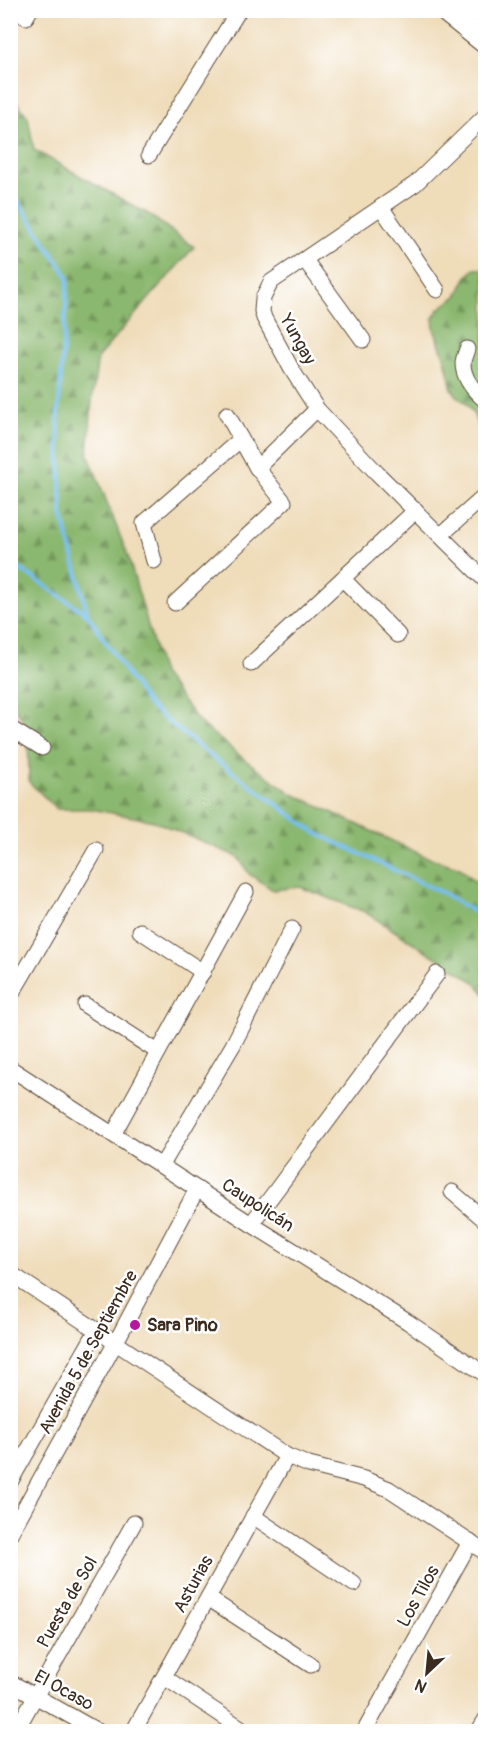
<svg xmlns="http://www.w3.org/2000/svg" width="496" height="1742" font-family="Pangolin,sans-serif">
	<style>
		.forest { fill: url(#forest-firs); stroke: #637146; stroke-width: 1.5 }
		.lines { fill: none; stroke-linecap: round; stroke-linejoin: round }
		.stream { stroke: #77bfef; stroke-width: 4 }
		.street-casing { stroke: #564535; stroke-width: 17 }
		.primary-casing { stroke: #564535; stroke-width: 26 }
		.street { stroke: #fff; stroke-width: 15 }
		.primary { stroke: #fff; stroke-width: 24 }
		.poi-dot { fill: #b5179e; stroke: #fff; stroke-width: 2 }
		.labels { text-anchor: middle; stroke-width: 5; stroke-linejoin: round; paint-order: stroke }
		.street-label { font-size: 18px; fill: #3b2a1e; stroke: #fff }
		.poi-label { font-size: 18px; font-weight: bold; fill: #3b2a1e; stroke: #fff; text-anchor: start }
	</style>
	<defs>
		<pattern id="forest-firs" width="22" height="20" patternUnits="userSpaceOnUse" patternTransform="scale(1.5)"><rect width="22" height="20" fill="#8bb86f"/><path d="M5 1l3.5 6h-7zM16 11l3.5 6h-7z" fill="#73965b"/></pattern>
	</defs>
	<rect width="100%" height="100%" fill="#fff"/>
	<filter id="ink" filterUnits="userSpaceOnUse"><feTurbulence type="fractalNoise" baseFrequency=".0167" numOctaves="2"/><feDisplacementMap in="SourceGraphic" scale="12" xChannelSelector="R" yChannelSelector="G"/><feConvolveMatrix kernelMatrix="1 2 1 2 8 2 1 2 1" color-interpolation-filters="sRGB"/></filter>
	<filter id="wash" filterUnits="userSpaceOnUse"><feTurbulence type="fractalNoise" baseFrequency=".008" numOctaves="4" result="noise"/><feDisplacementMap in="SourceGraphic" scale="24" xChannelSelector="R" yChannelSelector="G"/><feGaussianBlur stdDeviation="1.35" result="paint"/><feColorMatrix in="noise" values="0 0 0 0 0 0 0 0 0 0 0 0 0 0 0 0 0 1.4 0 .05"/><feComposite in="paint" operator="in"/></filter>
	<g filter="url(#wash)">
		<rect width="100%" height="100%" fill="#efdcb9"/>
		<g class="forest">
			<path d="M10 93 28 117 34 150 148 214 194 247 98 357 92 400 88 454 128 556 162 674 200 723 244 759 291 793 424 856 460 868 485 890V994L475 982 365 912 300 887 273 890 249 874 238 857 154 821 91 809H57L29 782 28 727 10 701Z"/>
			<path d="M474 269H485V443L473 413 466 403 458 397 452 389 445 359 434 329 433 318 439 309 457 296 466 278Z"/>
		</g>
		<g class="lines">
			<g class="stream">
				<path d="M10 189 68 277 58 415 62 514 88 615 148 705 211 756 316 833 443 893 486 919"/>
				<path d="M10 562 87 614"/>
			</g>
		</g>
	</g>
	<g filter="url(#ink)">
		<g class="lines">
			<g class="street-casing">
				<g id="street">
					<path d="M14 10 26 17 30 10"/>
					<path d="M486 115 415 184 271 282 263 298 262 311 264 318 292 370 317 409 377 473 486 581"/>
					<path d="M149 155 239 10"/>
					<path d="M381 207 437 290"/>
					<path d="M305 260 363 340"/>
					<path d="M467 349C466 353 463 359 463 363 463 378 475 392 486 401"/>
					<path d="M227 414 257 468"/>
					<path d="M441 535 486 495"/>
					<path d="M154 561 144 523 241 439"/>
					<path d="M343 579 398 635"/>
					<path d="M175 603 284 502 257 468 317 409"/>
					<path d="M251 664 416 510"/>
					<path d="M10 728 42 748"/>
					<path d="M140 931 203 972"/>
					<path d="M10 997 96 850"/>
					<path d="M85 1005 158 1052"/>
					<path d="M10 1068 251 1224 408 1322 486 1375"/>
					<path d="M114 1133 246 892"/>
					<path d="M162 1165 233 1045 292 929"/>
					<path d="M452 1192 486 1221"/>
					<path d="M251 1224 437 974"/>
					<path d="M10 1273 287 1456 309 1465 364 1479 389 1489 486 1553"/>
					<path d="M10 1482 97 1330"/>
					<path d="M253 1516 354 1584"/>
					<path d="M10 1534 116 1342 197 1189"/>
					<path d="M208 1598 311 1665"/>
					<path d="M164 1677 247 1732"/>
					<path d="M10 1682 99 1732"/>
					<path d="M15 1732 134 1523"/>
					<path d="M133 1732 287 1456"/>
					<path d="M364 1732 470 1542"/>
					<path d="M478 1732 486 1719"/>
				</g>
			</g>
			<g class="primary-casing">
				<path id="primary" d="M446 10 486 42"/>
			</g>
			<use href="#street" class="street"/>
			<use href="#primary" class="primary"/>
		</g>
	</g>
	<circle class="poi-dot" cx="135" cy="1325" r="6"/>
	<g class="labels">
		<g class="street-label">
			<text transform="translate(298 339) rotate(61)" y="6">Yungay</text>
			<text transform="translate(258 1205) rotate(33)" y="6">Caupolicán</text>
			<text transform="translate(88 1352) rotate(-61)" y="6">Avenida 5 de Septiembre</text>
			<text transform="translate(193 1584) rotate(-61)" y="6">Asturias</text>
			<text transform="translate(418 1596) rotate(-61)" y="6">Los Tilos</text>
			<text transform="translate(67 1602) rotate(-60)" y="6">Puesta de Sol</text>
			<text transform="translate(64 1690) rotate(29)" y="6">El Ocaso</text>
		</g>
		<g class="poi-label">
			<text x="147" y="1331">Sara Pino</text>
		</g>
	</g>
	<rect width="496" height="1742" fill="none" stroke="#fff" stroke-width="36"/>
	<g transform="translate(427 1673) rotate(206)" stroke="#ffffff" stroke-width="4.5" paint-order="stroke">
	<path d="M0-4.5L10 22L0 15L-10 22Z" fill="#3b2a1e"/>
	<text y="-9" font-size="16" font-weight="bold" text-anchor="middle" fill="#3b2a1e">N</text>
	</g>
</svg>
